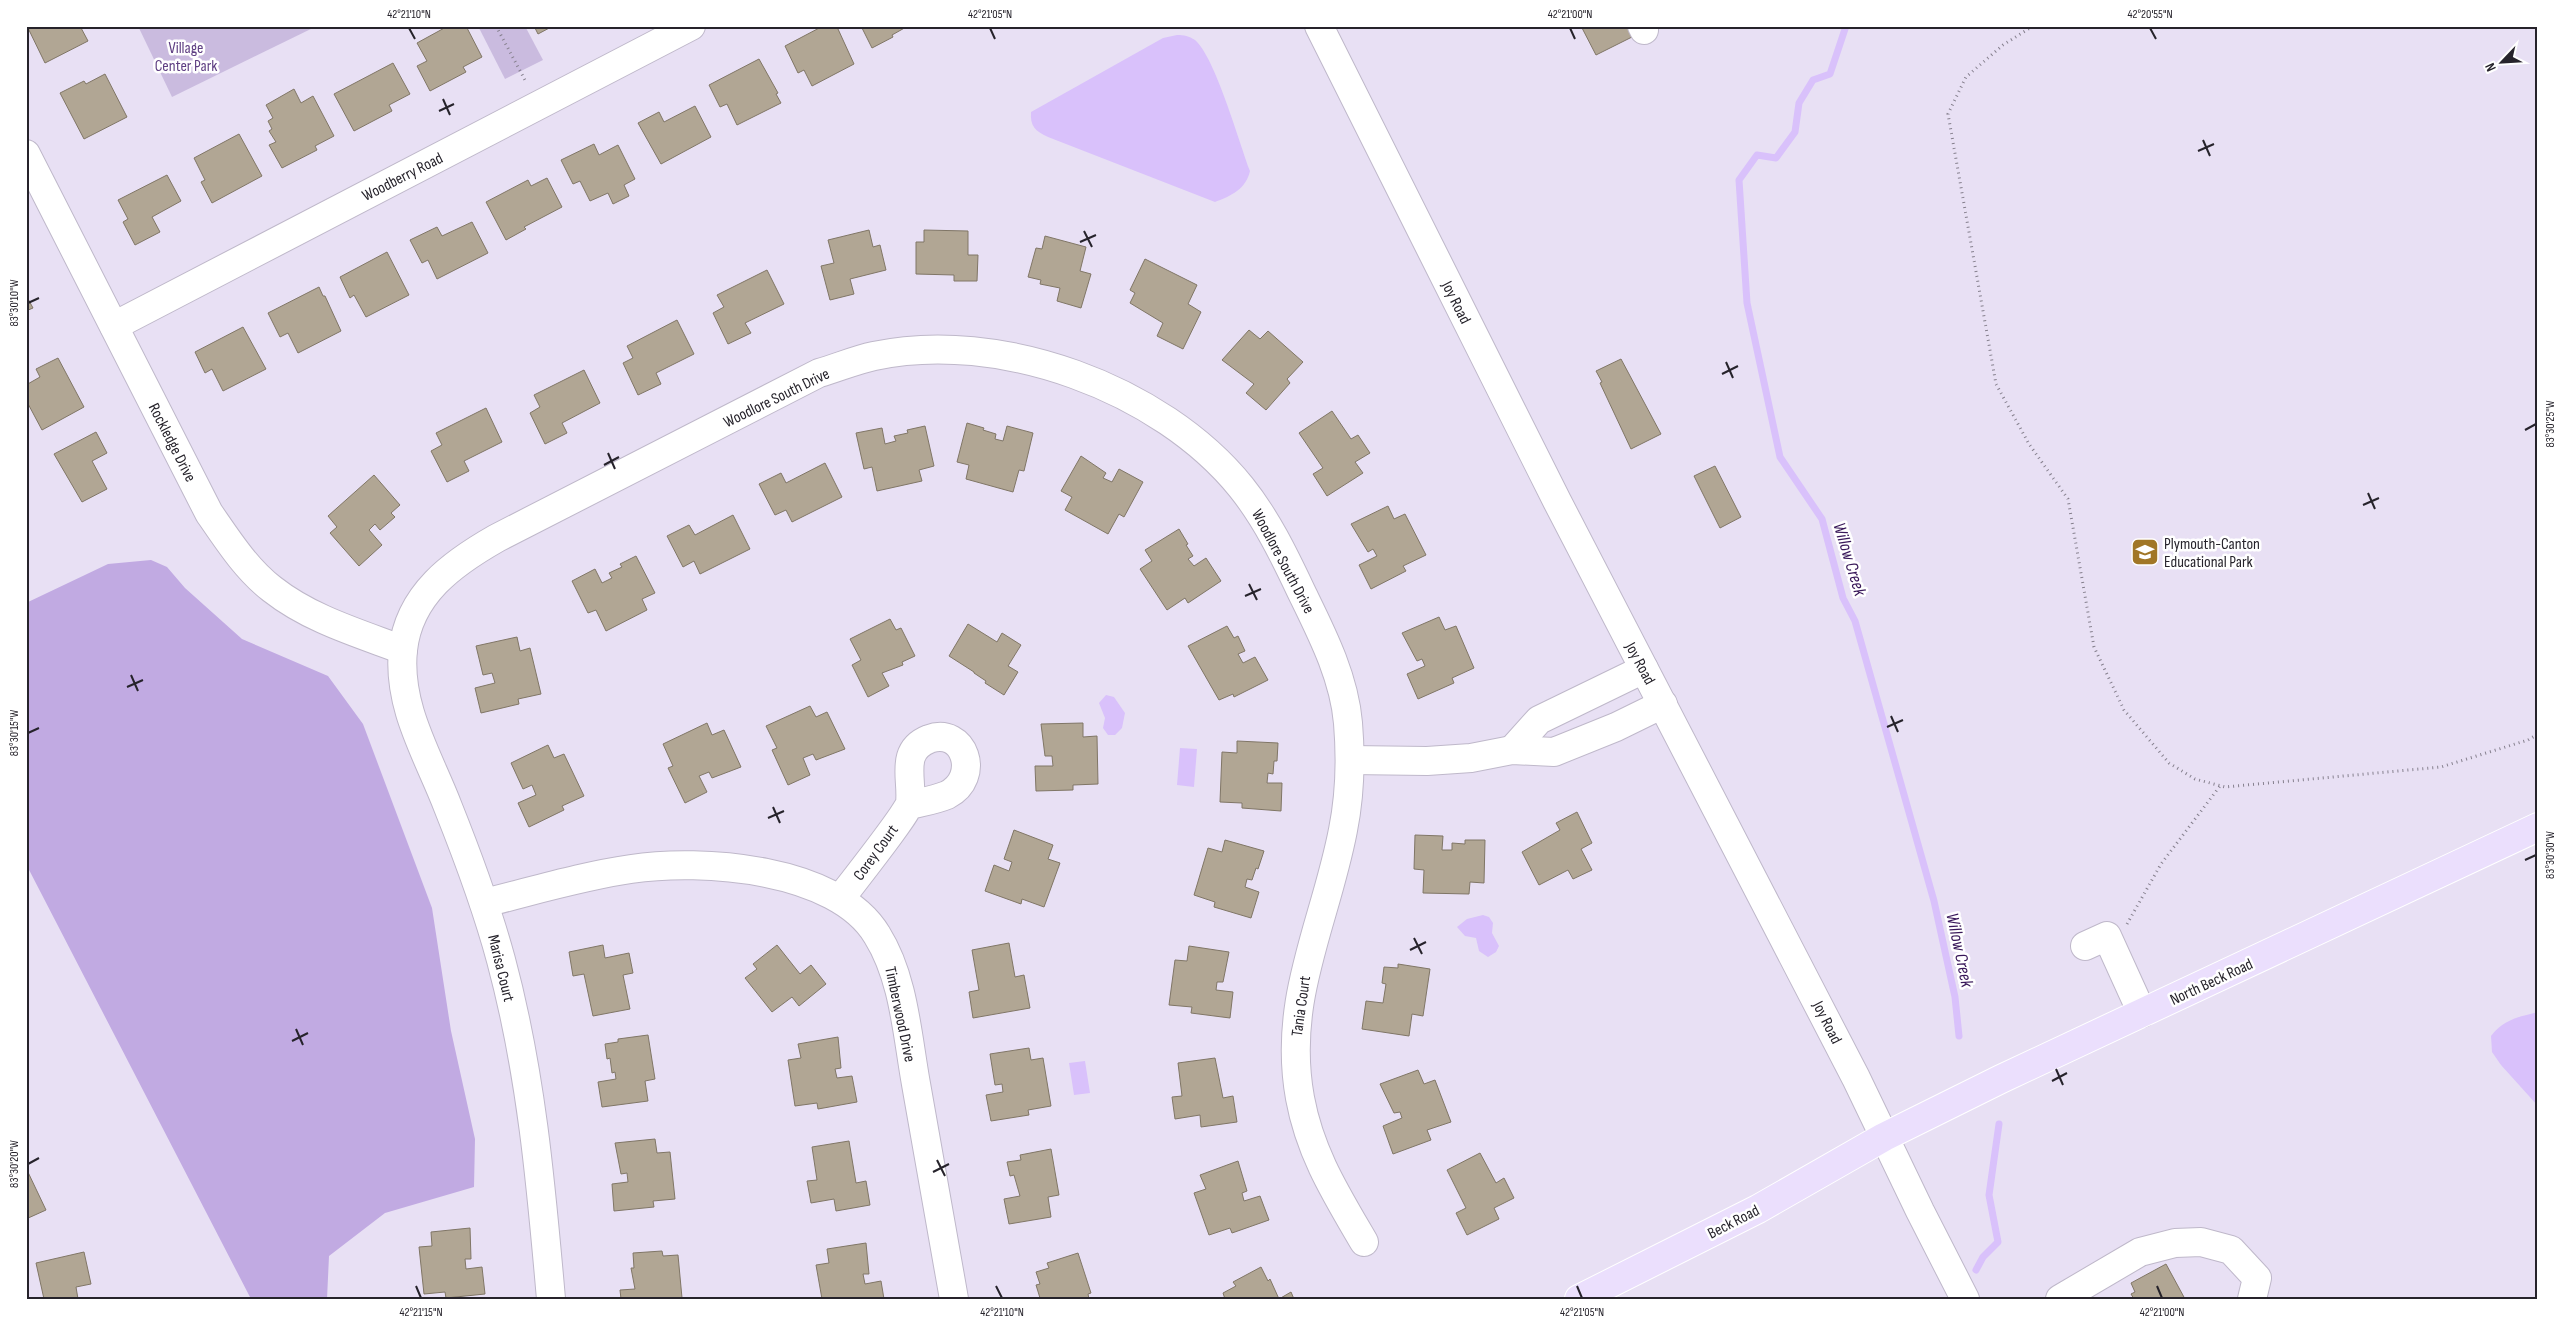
<svg xmlns="http://www.w3.org/2000/svg" width="2564" height="1325" font-family="'Sofia Sans Condensed',sans-serif">
	<style>
		.green { fill: #cabbdf }
		.forest { fill: #c1aae2 }
		.water { fill: #d9c1fb }
		.lines { fill: none; stroke-linecap: round; stroke-linejoin: round }
		.stream { stroke: #d9c1fb; stroke-width: 7 }
		.building { fill: #b1a694; stroke: #807666 }
		.minor-casing { stroke: #bfb8ca; stroke-width: 30 }
		.major-casing { stroke: #fff; stroke-width: 30 }
		.path { stroke: #86808e; stroke-width: 3; stroke-dasharray: 1 4; stroke-linecap: butt }
		.minor { stroke: #fff; stroke-width: 28 }
		.major { stroke: #ebdffd; stroke-width: 28 }
		.ticks { fill: none; stroke: #26232b; stroke-width: 2 }
		.labels { text-anchor: middle; stroke-width: 5; stroke-linejoin: round; paint-order: stroke }
		.park-label { font-size: 16px; fill: #5e3e82; stroke: #fff }
		.street-label { font-size: 16px; fill: #26232b; stroke: #fff }
		.poi-label { font-size: 16px; fill: #26232b; stroke: #fff; text-anchor: start }
		.water-label { font-size: 18px; font-style: italic; fill: #381759; stroke: #fff }
		.neatline { fill: none; stroke: #26232b; stroke-width: 2 }
		.ticks-label { font-size: 12px; text-anchor: middle; fill: #26232b }
	</style>
	<rect width="100%" height="100%" fill="#e8e0f4"/>
	<g class="green">
		<path d="M138 26H317L172 97Z"/>
		<path d="M478 26H525L543 60 505 79Z"/>
	</g>
	<path class="forest" d="M151 560 167 567 185 588 242 639 328 676 363 724 432 908 451 1031 475 1139 474 1187 385 1213 329 1256 327 1299H251L26 864V603L108 564Z"/>
	<g class="water">
		<path d="M1177 35C1184 35 1189 36 1195 40 1215 57 1239 142 1250 171 1246 189 1231 196 1215 202L1048 137C1035 131 1030 126 1031 112L1163 38Z"/>
		<path d="M1106 695 1114 697 1125 713 1122 728 1115 735H1108L1103 728 1105 718 1099 703Z"/>
		<path d="M1180 748 1197 749 1194 787 1177 785Z"/>
		<path d="M1483 915 1489 917 1493 923 1492 933 1499 946 1496 952 1488 957 1479 951 1476 938 1465 936 1457 927 1467 919Z"/>
		<path d="M2538 1012V1106L2501 1065 2492 1052 2491 1036C2504 1019 2519 1017 2538 1012Z"/>
		<path d="M1085 1061 1090 1093 1074 1095 1069 1063Z"/>
	</g>
	<g class="lines">
		<g class="stream">
			<path d="M1846 26 1830 74 1813 80 1799 103 1795 132 1776 158 1757 155 1739 180 1747 303 1780 457 1822 519 1843 598 1855 621 1934 901 1955 997 1959 1036"/>
			<path d="M1976 1270 1983 1257 1998 1242 1989 1195 1999 1124"/>
		</g>
	</g>
	<g class="building">
		<path d="M27 26H80L88 41 45 63Z"/>
		<path d="M448 26H466L482 57 463 67 466 72 430 91 417 66 427 61 417 43Z"/>
		<path d="M534 26H553L538 34Z"/>
		<path d="M823 26H834L838 29 854 64 812 86 804 70 798 73 785 46Z"/>
		<path d="M861 26H908L892 35 893 37 872 48Z"/>
		<path d="M1581 26H1627L1632 37 1596 55Z"/>
		<path d="M759 59 778 93 776 94 781 103 737 125 727 104 720 107 709 85Z"/>
		<path d="M393 63 410 94 389 105 392 111 354 131 334 94Z"/>
		<path d="M105 74 127 117 84 139 60 93 84 81 86 84Z"/>
		<path d="M294 89 301 103 313 96 334 136 315 146 317 150 282 168 269 145 276 142 269 131 272 129 268 121 273 118 266 105Z"/>
		<path d="M695 106 711 137 661 164 638 123 659 112 664 122Z"/>
		<path d="M239 134 262 176 212 203 201 182 205 180 194 158Z"/>
		<path d="M594 144 599 155 618 145 635 179 624 185 629 196 613 204 608 193 590 201 580 181 573 184 561 160Z"/>
		<path d="M167 175 181 201 152 217 160 232 135 245 123 222 128 219 118 200Z"/>
		<path d="M547 178 562 207 524 227 526 229 506 240 486 202 528 180 531 186Z"/>
		<path d="M472 222 488 253 437 279 428 260 422 263 410 240 437 227 442 236Z"/>
		<path d="M869 230 873 247 880 245 886 270 850 279 854 294 830 300 821 266 834 263 828 240Z"/>
		<path d="M924 230 968 231V255H978L977 281H954V275L916 274V242H924Z"/>
		<path d="M1045 236 1086 247 1080 271 1091 274 1081 308 1057 301 1060 288 1040 284 1041 280 1028 277 1036 248 1042 249Z"/>
		<path d="M387 252 409 295 366 317 354 295 350 298 340 277Z"/>
		<path d="M1145 259 1197 285 1188 304 1201 312 1183 349 1157 336 1163 323 1130 303 1135 293 1130 290Z"/>
		<path d="M767 270 784 304 745 323 751 333 728 344 713 313 724 307 717 295Z"/>
		<path d="M319 287 323 296H325L341 331 298 353 288 333 280 337 268 313Z"/>
		<path d="M26 295 33 308 26 311Z"/>
		<path d="M677 320 694 354 656 373 661 384 638 395 623 363 633 358 627 346Z"/>
		<path d="M243 327 266 369 223 391 212 369 205 373 195 352Z"/>
		<path d="M1249 330 1260 339 1268 331 1303 362 1287 379 1290 383 1266 410 1246 393 1254 384 1222 360Z"/>
		<path d="M58 358 84 407 42 430 26 400V385L40 377 36 369Z"/>
		<path d="M1621 359 1661 434 1631 449 1600 383 1602 382 1596 371Z"/>
		<path d="M584 370 600 403 562 423 567 433 545 444 530 413 540 407 534 395Z"/>
		<path d="M486 408 502 442 464 461 469 471 447 482 431 451 442 445 436 433Z"/>
		<path d="M1332 411 1351 439 1358 435 1370 453 1355 462 1363 473 1327 496 1313 474 1323 468 1299 433Z"/>
		<path d="M967 423 984 428 983 430 996 434 995 439 1003 441 1007 426 1033 433 1024 471 1019 470 1013 492 966 479 969 465 957 462Z"/>
		<path d="M925 426 934 466 919 470 922 481 877 491 872 467 864 469 856 433 882 428 885 444 896 441 894 436 908 433 907 430Z"/>
		<path d="M96 432 107 453 92 461 107 489 82 502 54 454Z"/>
		<path d="M1081 456 1106 473 1103 478 1112 482 1119 469 1143 482 1124 517 1119 514 1108 534 1065 510 1072 497 1061 491Z"/>
		<path d="M825 463 842 497 792 522 786 510 775 515 759 484 781 473 786 483Z"/>
		<path d="M1715 466 1741 517 1720 528 1694 476Z"/>
		<path d="M374 475 400 505 391 513 395 517 380 530 375 524 369 530 382 545 359 566 330 533 337 527 328 516Z"/>
		<path d="M1388 506 1394 519 1405 514 1426 555 1403 566 1406 571 1371 589 1359 565 1377 556 1373 549 1368 552 1351 524Z"/>
		<path d="M733 515 750 549 700 574 694 561 683 567 667 536 689 525 695 535Z"/>
		<path d="M1179 529 1188 544 1186 545 1193 556 1188 559 1194 566 1206 558 1221 581 1188 603 1185 598 1167 610 1140 569 1152 561 1145 550Z"/>
		<path d="M636 556 655 593 642 599 647 610 606 631 596 610 588 613 572 581 595 569 602 583 612 578 609 573 622 567 620 564Z"/>
		<path d="M1439 617 1445 630 1456 626 1474 668 1452 678 1454 683 1418 699 1407 674 1425 666 1422 659 1417 661 1402 633Z"/>
		<path d="M890 619 896 630 901 628 915 656 902 662 903 665 882 673 889 686 868 697 852 665 861 660 850 639Z"/>
		<path d="M968 624 997 642 1002 633 1021 645 1008 666 1018 672 1004 695 985 683 986 681 974 673V672L949 656Z"/>
		<path d="M1227 626 1234 638 1238 636 1245 651 1238 654 1243 663 1255 657 1268 680 1234 697 1233 694 1219 700 1188 646Z"/>
		<path d="M517 637 520 651 530 648 541 694 518 699 519 704 481 713 475 688 495 683 492 673 483 675 476 646Z"/>
		<path d="M810 706 816 717 827 712 845 749 816 760 813 754 803 758 810 775 788 785 772 750 777 748 766 726Z"/>
		<path d="M707 723 712 735 724 730 741 767 712 778 709 772 699 776 707 792 685 803 668 768 673 766 663 744Z"/>
		<path d="M1083 723V737L1097 736 1098 784 1073 785V790L1036 791 1035 766H1053L1052 756H1045L1041 724Z"/>
		<path d="M1237 741 1278 743 1277 761H1274L1273 774 1268 773 1267 783H1282L1281 811 1242 808V803L1220 802 1222 752 1237 753Z"/>
		<path d="M548 745 554 758 564 754 584 796 562 806 564 810 529 827 518 803 536 795 532 785 523 789 511 763Z"/>
		<path d="M1577 812 1592 843 1581 849 1592 870 1573 879 1568 870 1539 885 1522 852 1560 830 1556 823Z"/>
		<path d="M1014 830 1053 845 1048 859 1060 863 1044 907 1022 899 1021 904 985 891 994 865 1009 871 1012 862 1004 859Z"/>
		<path d="M1415 835 1443 836 1442 850H1452V843L1465 844V840H1485L1484 883 1470 882 1469 894 1423 893 1424 870 1414 869Z"/>
		<path d="M1225 840 1264 851 1258 869 1256 868 1252 880 1247 879 1245 887 1259 892 1251 918 1214 907 1215 902 1194 895 1208 848 1222 852Z"/>
		<path d="M1009 943 1015 977 1024 975 1030 1008 973 1018 969 992 979 990 972 950Z"/>
		<path d="M603 945 605 958 629 953 633 973 623 975 630 1009 593 1016 584 974 573 976 569 952Z"/>
		<path d="M777 945 800 974 811 965 826 984 799 1006 792 997 772 1012 745 978 757 969 753 964Z"/>
		<path d="M1189 946 1229 952 1223 982H1217L1216 990 1233 992 1230 1018 1191 1013 1192 1007 1169 1005 1175 960 1187 961Z"/>
		<path d="M1398 964 1430 969 1423 1016 1412 1014 1409 1036 1362 1029 1366 1001 1383 1003 1386 984 1382 983 1384 967 1398 968Z"/>
		<path d="M648 1035 655 1079 645 1081 648 1101 602 1107 598 1082 616 1079 615 1072 612 1073 610 1058 607 1059 605 1044 618 1042V1039Z"/>
		<path d="M838 1037 841 1068 835 1069 837 1078 852 1076 857 1102 818 1109 817 1103 795 1106 788 1060 801 1058 798 1044Z"/>
		<path d="M1029 1048 1031 1060 1043 1058 1051 1106 1028 1110 1029 1115 991 1121 986 1095 1003 1092 1002 1084 995 1085 990 1054Z"/>
		<path d="M1215 1058 1223 1098 1233 1096 1237 1122 1201 1127 1200 1115 1175 1119 1172 1097 1182 1096 1178 1063Z"/>
		<path d="M1418 1070 1424 1084 1435 1080 1451 1122 1427 1130 1431 1140 1393 1154 1383 1126 1402 1118 1400 1112 1394 1113 1380 1084Z"/>
		<path d="M655 1139 657 1153 670 1152 675 1199 653 1201 654 1207 614 1211 612 1184 628 1182 627 1173 621 1174 615 1143Z"/>
		<path d="M849 1141 856 1183 866 1181 870 1205 836 1211 834 1199 811 1203 807 1181 817 1180 812 1147Z"/>
		<path d="M1051 1149 1059 1195 1048 1197 1051 1217 1009 1224 1004 1199 1020 1196 1014 1175 1010 1176 1007 1162 1021 1160 1020 1155Z"/>
		<path d="M1480 1153 1496 1183 1504 1178 1514 1198 1494 1208 1499 1219 1467 1235 1456 1213 1466 1208 1447 1170Z"/>
		<path d="M1238 1161 1247 1191 1242 1193 1244 1201 1260 1196 1269 1220 1232 1233 1230 1228 1209 1235 1194 1193 1206 1189 1200 1175Z"/>
		<path d="M26 1168 46 1210 26 1219Z"/>
		<path d="M470 1228 471 1259H465L466 1269 482 1267 485 1294 446 1298 445 1292 424 1294 419 1247 432 1246 431 1232Z"/>
		<path d="M866 1243 869 1274H863L865 1284 881 1281 884 1299H822L816 1265 829 1263 827 1249Z"/>
		<path d="M662 1251 663 1256 678 1255 682 1298 621 1299 620 1290 635 1289 631 1268H634L633 1253Z"/>
		<path d="M84 1252 91 1284 76 1287 78 1299H44L36 1263Z"/>
		<path d="M1078 1253 1091 1293 1088 1294 1089 1299 1040 1298 1036 1285 1040 1284 1036 1272 1049 1268 1047 1263Z"/>
		<path d="M2166 1264 2185 1299H2134L2131 1294 2135 1292 2131 1283Z"/>
		<path d="M1261 1267 1268 1281 1270 1279 1279 1299H1225L1223 1293 1236 1286 1233 1282Z"/>
		<path d="M1291 1292 1294 1299H1279Z"/>
	</g>
	<g class="lines">
		<g class="minor-casing">
			<g id="minor">
				<path d="M1319 26 1557 501 1856 1078 1920 1211 1965 1299"/>
				<path d="M1642 26 1644 30"/>
				<path d="M26 154 209 513C227 539 246 569 272 589 310 619 358 633 403 650"/>
				<path d="M114 326 691 26"/>
				<path d="M1512 750 1539 720 1644 669"/>
				<path d="M1350 760 1427 761 1471 758 1512 750 1554 752 1616 727 1663 704"/>
				<path d="M840 899C850 886 909 811 910 803 913 779 899 751 929 739 964 726 982 777 947 795 935 800 922 802 910 805"/>
				<path d="M484 903C533 891 582 876 631 869 701 858 837 868 877 935 904 978 907 1034 916 1084 929 1155 941 1227 954 1299"/>
				<path d="M2085 946 2107 936 2142 1013"/>
				<path d="M551 1299C541 1184 531 1071 501 960 487 908 468 857 448 807 429 757 397 707 403 650 409 594 453 563 497 538L819 373C837 368 855 360 874 356 999 329 1161 388 1241 487 1266 518 1284 555 1301 591 1321 632 1344 676 1348 723 1351 759 1350 795 1343 830 1325 924 1282 999 1300 1098 1310 1153 1336 1194 1364 1242"/>
				<path d="M2060 1299 2140 1252 2175 1243 2201 1242 2231 1250 2257 1278 2252 1299"/>
			</g>
		</g>
		<g class="major-casing">
			<path id="major" d="M1579 1299 1758 1209 1884 1137 2001 1079 2538 827"/>
		</g>
		<g class="path">
			<path d="M496 26 525 80"/>
			<path d="M2033 26 2003 45 1966 77 1948 114 1996 384 2029 444 2068 499 2094 647 2124 710 2169 763 2195 779 2225 787 2441 767 2528 740 2538 734"/>
			<path d="M2127 924 2161 864 2220 786"/>
		</g>
		<use href="#minor" class="minor"/>
		<use href="#major" class="major"/>
	</g>
	<path class="ticks" d="M409 28 415 39M990 28 995 39M1570 28 1575 39M2150 28 2156 39M443 99 450 115M439 111 454 104M2203 140 2210 156M2198 151 2214 144M1084 231 1092 247M1080 242 1096 235M28 303 39 298M1726 362 1733 378M1722 374 1738 366M2525 430 2536 424M608 453 615 469M604 465 619 457M2368 493 2375 509M2363 505 2379 498M1249 584 1257 600M1245 596 1261 589M131 675 138 691M127 687 143 680M1891 716 1898 732M1887 727 1903 720M28 733 39 728M773 807 780 823M768 818 784 811M2525 860 2536 855M1414 938 1422 954M1410 950 1426 942M296 1029 303 1045M292 1041 308 1033M2056 1069 2063 1085M2052 1081 2067 1073M937 1160 945 1176M28 1164 39 1158M933 1172 949 1164M416 1286 421 1298M996 1286 1002 1298M1577 1286 1582 1298M2157 1286 2162 1298"/>
	<defs>
		<g id="school-square" transform="scale(1.4375)"><rect x="-9" y="-9" width="18" height="18" rx="4" fill="#a17727" stroke="#fff"/><path d="M0-5L7-2L0 1L-7-2ZM-4 1L0 2.5L4 1V4Q0 6-4 4Z" fill="#fff"/></g>
	</defs>
	<g fill-rule="evenodd">
		<use href="#school-square" x="2145" y="552"/>
	</g>
	<g class="labels">
		<g class="park-label">
			<text x="186" y="53">Village<tspan x="186" dy="18">Center Park</tspan></text>
		</g>
		<g class="street-label">
			<text transform="translate(402 176) rotate(-27)" y="6">Woodberry Road</text>
			<text transform="translate(1457 302) rotate(63)" y="6">Joy Road</text>
			<text transform="translate(776 397) rotate(-26)" y="6">Woodlore South Drive</text>
			<text transform="translate(173 442) rotate(63)" y="6">Rockledge Drive</text>
			<text transform="translate(1284 561) rotate(62)" y="6">Woodlore South Drive</text>
			<text transform="translate(1641 663) rotate(62)" y="6">Joy Road</text>
			<text transform="translate(875 852) rotate(-54)" y="6">Corey Court</text>
			<text transform="translate(502 968) rotate(76)" y="6">Marisa Court</text>
			<text transform="translate(2211 981) rotate(-25)" y="6">North Beck Road</text>
			<text transform="translate(1300 1006) rotate(-82)" y="6">Tania Court</text>
			<text transform="translate(901 1014) rotate(78)" y="6">Timberwood Drive</text>
			<text transform="translate(1828 1022) rotate(63)" y="6">Joy Road</text>
			<text transform="translate(1733 1221) rotate(-27)" y="6">Beck Road</text>
		</g>
		<g class="poi-label">
			<text x="2164" y="549">Plymouth-Canton<tspan x="2164" dy="18">Educational Park</tspan></text>
		</g>
		<g class="water-label">
			<text transform="translate(1850 559) rotate(73)" y="6">Willow Creek</text>
			<text transform="translate(1960 950) rotate(78)" y="6">Willow Creek</text>
		</g>
	</g>
	<rect width="2564" height="1325" fill="none" stroke="#ffffff" stroke-width="55"/>
	<g transform="translate(2502 62) rotate(245)" stroke="#ffffff" stroke-width="4" paint-order="stroke">
	<path d="M0-4L9 19L0 12L-9 19Z" fill="#26232b"/>
	<text y="-8" font-size="14" font-weight="bold" text-anchor="middle" fill="#26232b">N</text>
	</g>
	<rect x="28" y="28" width="2508" height="1270" class="neatline"/>
	<g class="ticks-label">
		<text x="409" y="18">42°21'10"N</text>
		<text x="990" y="18">42°21'05"N</text>
		<text x="1570" y="18">42°21'00"N</text>
		<text x="2150" y="18">42°20'55"N</text>
		<text transform="translate(14 303) rotate(-90)" y="4">83°30'10"W</text>
		<text transform="translate(2550 424) rotate(-90)" y="4">83°30'25"W</text>
		<text transform="translate(14 733) rotate(-90)" y="4">83°30'15"W</text>
		<text transform="translate(2550 855) rotate(-90)" y="4">83°30'30"W</text>
		<text transform="translate(14 1164) rotate(-90)" y="4">83°30'20"W</text>
		<text x="421" y="1316">42°21'15"N</text>
		<text x="1002" y="1316">42°21'10"N</text>
		<text x="1582" y="1316">42°21'05"N</text>
		<text x="2162" y="1316">42°21'00"N</text>
	</g>
</svg>
